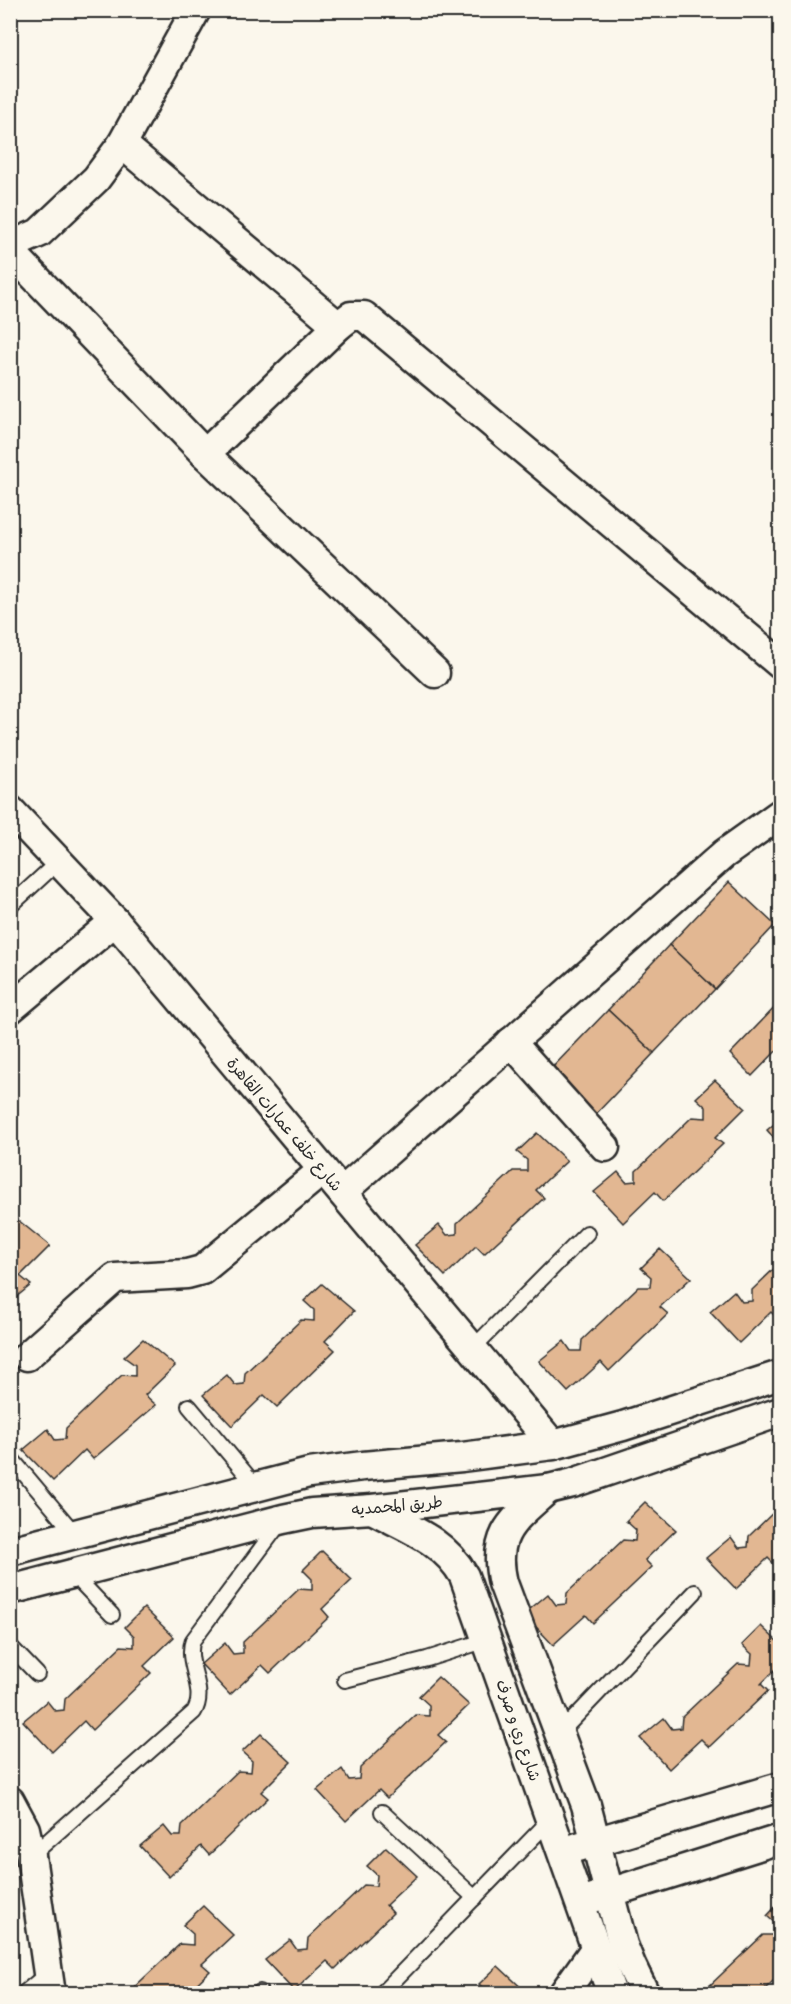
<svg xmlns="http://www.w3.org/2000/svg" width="791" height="2004" font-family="Delius,'Playpen Sans Arabic',sans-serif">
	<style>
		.building { fill: #e2b792; stroke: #2b2b2b; stroke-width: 1.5 }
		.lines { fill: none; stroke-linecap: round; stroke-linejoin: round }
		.service-casing { stroke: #2b2b2b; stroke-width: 18 }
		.minor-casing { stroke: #2b2b2b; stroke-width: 33 }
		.service { stroke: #fbf7ec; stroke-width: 14 }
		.minor { stroke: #fbf7ec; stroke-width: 28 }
		.labels { text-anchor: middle; stroke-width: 6; stroke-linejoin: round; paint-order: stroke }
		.street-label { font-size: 16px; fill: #2b2b2b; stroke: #fbf7ec }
	</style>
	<rect width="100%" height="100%" fill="#fbf7ec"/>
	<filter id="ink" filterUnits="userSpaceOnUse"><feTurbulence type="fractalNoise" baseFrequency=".0167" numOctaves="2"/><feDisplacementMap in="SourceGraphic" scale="12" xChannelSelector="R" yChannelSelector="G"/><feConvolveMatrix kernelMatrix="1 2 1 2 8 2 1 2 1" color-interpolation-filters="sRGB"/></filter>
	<g filter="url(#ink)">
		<g class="building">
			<path d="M729 882 775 925 715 989 669 945Z"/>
			<path d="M669 945 715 989 654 1053 608 1010Z"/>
			<path d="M780 1002V1047L752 1076 730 1054Z"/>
			<path d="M608 1010 654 1053 595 1115 548 1072Z"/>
			<path d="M715 1080 745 1108 715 1138 723 1144 663 1201 655 1192 623 1223 594 1192 618 1172 626 1182 636 1181V1171L692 1117 706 1118V1107L696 1098Z"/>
			<path d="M780 1119V1145L767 1130Z"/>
			<path d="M537 1133 567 1161 536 1190 544 1198 484 1254 476 1246 445 1276 415 1245 439 1225 447 1235 457 1234V1223L513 1171H527V1160L517 1152Z"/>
			<path d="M18 1220 50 1246 20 1276 31 1285 10 1302V1226Z"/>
			<path d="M660 1249 691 1278 660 1307 668 1314 609 1371 601 1362 568 1392 539 1361 564 1341 571 1351H581L582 1340 638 1287H650L651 1277 641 1268Z"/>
			<path d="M780 1263V1319L779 1320 771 1312 739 1343 710 1312 734 1291 742 1302 752 1301V1290Z"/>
			<path d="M322 1284 354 1311 325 1341 335 1350 277 1407 264 1395 232 1426 203 1395 227 1375 235 1385 244 1384 245 1373 301 1320 314 1321V1310L304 1301Z"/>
			<path d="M143 1339 175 1366 145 1395 156 1405 93 1459 85 1450 53 1481 23 1450 48 1429 55 1440 65 1439 66 1428 122 1375 135 1376V1365L124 1357Z"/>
			<path d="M645 1502 676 1530 645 1560 652 1567 593 1623 586 1615 553 1645 524 1614 548 1594 556 1605 566 1604 567 1593 623 1540 635 1541 636 1530 626 1521Z"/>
			<path d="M780 1506V1562L776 1566 768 1558 736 1589 706 1558 731 1537 739 1548 748 1547 749 1536Z"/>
			<path d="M322 1551 352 1580 322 1609 329 1617 270 1673 262 1665 230 1695 201 1664 225 1643 233 1654 243 1653V1642L299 1589 312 1590V1579L303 1570Z"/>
			<path d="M144 1608 174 1637 144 1666 151 1673 92 1730 84 1721 52 1752 23 1721 47 1701 55 1711 64 1710 65 1699 121 1646 134 1647V1636L125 1627Z"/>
			<path d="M761 1626 780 1644V1665L761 1684 768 1691 709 1747 701 1739 669 1769 640 1738 664 1718 672 1729 681 1728 682 1717 738 1664 751 1665 752 1654 742 1645Z"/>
			<path d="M438 1677 469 1705 438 1735 446 1742 387 1798 379 1790 346 1821 317 1790 342 1769 349 1780 359 1779 360 1768 416 1715 429 1716V1705L419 1696Z"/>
			<path d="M261 1734 291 1762 261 1792 268 1798 209 1855 201 1846 169 1877 140 1846 164 1826 172 1836H181L182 1825 238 1771 251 1772 252 1761 242 1752Z"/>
			<path d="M386 1847 417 1876 386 1905 393 1913 335 1969 327 1961 294 1991 265 1960 290 1940 297 1950 307 1949 308 1938 364 1885 376 1886 377 1875 367 1866Z"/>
			<path d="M780 1902V1974L760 1994H707V1988L763 1935H776V1924L767 1916Z"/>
			<path d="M203 1906 233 1935 202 1964 210 1971 186 1994H127L180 1944 193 1945V1934L183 1925Z"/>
			<path d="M498 1966 528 1994H489L479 1984Z"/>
		</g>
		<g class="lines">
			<g class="service-casing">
				<g id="service">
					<path d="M10 906 59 861"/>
					<path d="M473 1348 587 1233"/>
					<path d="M189 1406 256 1486"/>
					<path d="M11 1458 75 1534"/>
					<path d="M73 1574 112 1615"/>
					<path d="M10 1646 37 1674"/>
					<path d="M345 1680 427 1659 487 1640"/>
					<path d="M559 1734 695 1592"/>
					<path d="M382 1812 475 1898"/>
					<path d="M31 1856 194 1712C208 1690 184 1663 193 1640L280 1523"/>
					<path d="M383 1992 550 1820"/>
					<path d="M23 1994 47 1974"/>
					<path d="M258 1994 260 1992"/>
				</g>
			</g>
			<g class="minor-casing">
				<g id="minor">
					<path d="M122 144 338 326 205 454"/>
					<path d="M10 242 23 240 39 233 96 179 122 144 196 10"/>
					<path d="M10 251 205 454 435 673"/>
					<path d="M338 326 351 316H364L780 664"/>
					<path d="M10 810 115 921 553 1445"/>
					<path d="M10 1009 115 921"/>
					<path d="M511 1042 605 1147"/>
					<path d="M342 1192 724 854 780 814"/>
					<path d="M27 1356 115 1278 187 1274 202 1270 323 1170"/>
					<path d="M548 1489C514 1520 491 1533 503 1583L586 1805 623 1945 631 1965 645 1994"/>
					<path d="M372 1509C407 1528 444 1540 464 1576L612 1994"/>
					<path d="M10 1551 309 1473 363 1466 462 1457 553 1445 623 1426 780 1375"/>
					<path d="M10 1590 283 1519 312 1513 372 1509 548 1489 573 1483 780 1412"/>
					<path d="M10 1801 25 1829 31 1856 51 1994"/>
					<path d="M578 1847 780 1787"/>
					<path d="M593 1898 780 1839"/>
					<path d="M563 1994 595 1949"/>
				</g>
			</g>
			<use href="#service" class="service"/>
			<use href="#minor" class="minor"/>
		</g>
	</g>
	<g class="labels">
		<g class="street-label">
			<text transform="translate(285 1124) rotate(50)" y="6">شارع خلف عمارات القاهرة</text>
			<text transform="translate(397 1505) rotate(-5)" y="6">طريق المحمديه</text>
			<text transform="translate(519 1730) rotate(71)" y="6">شارع ري و صرف</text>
		</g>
	</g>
	<rect width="791" height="2004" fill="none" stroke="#fbf7ec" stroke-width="36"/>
	<rect x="18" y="18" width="755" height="1968" fill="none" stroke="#2b2b2b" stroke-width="2" filter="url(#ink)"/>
</svg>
